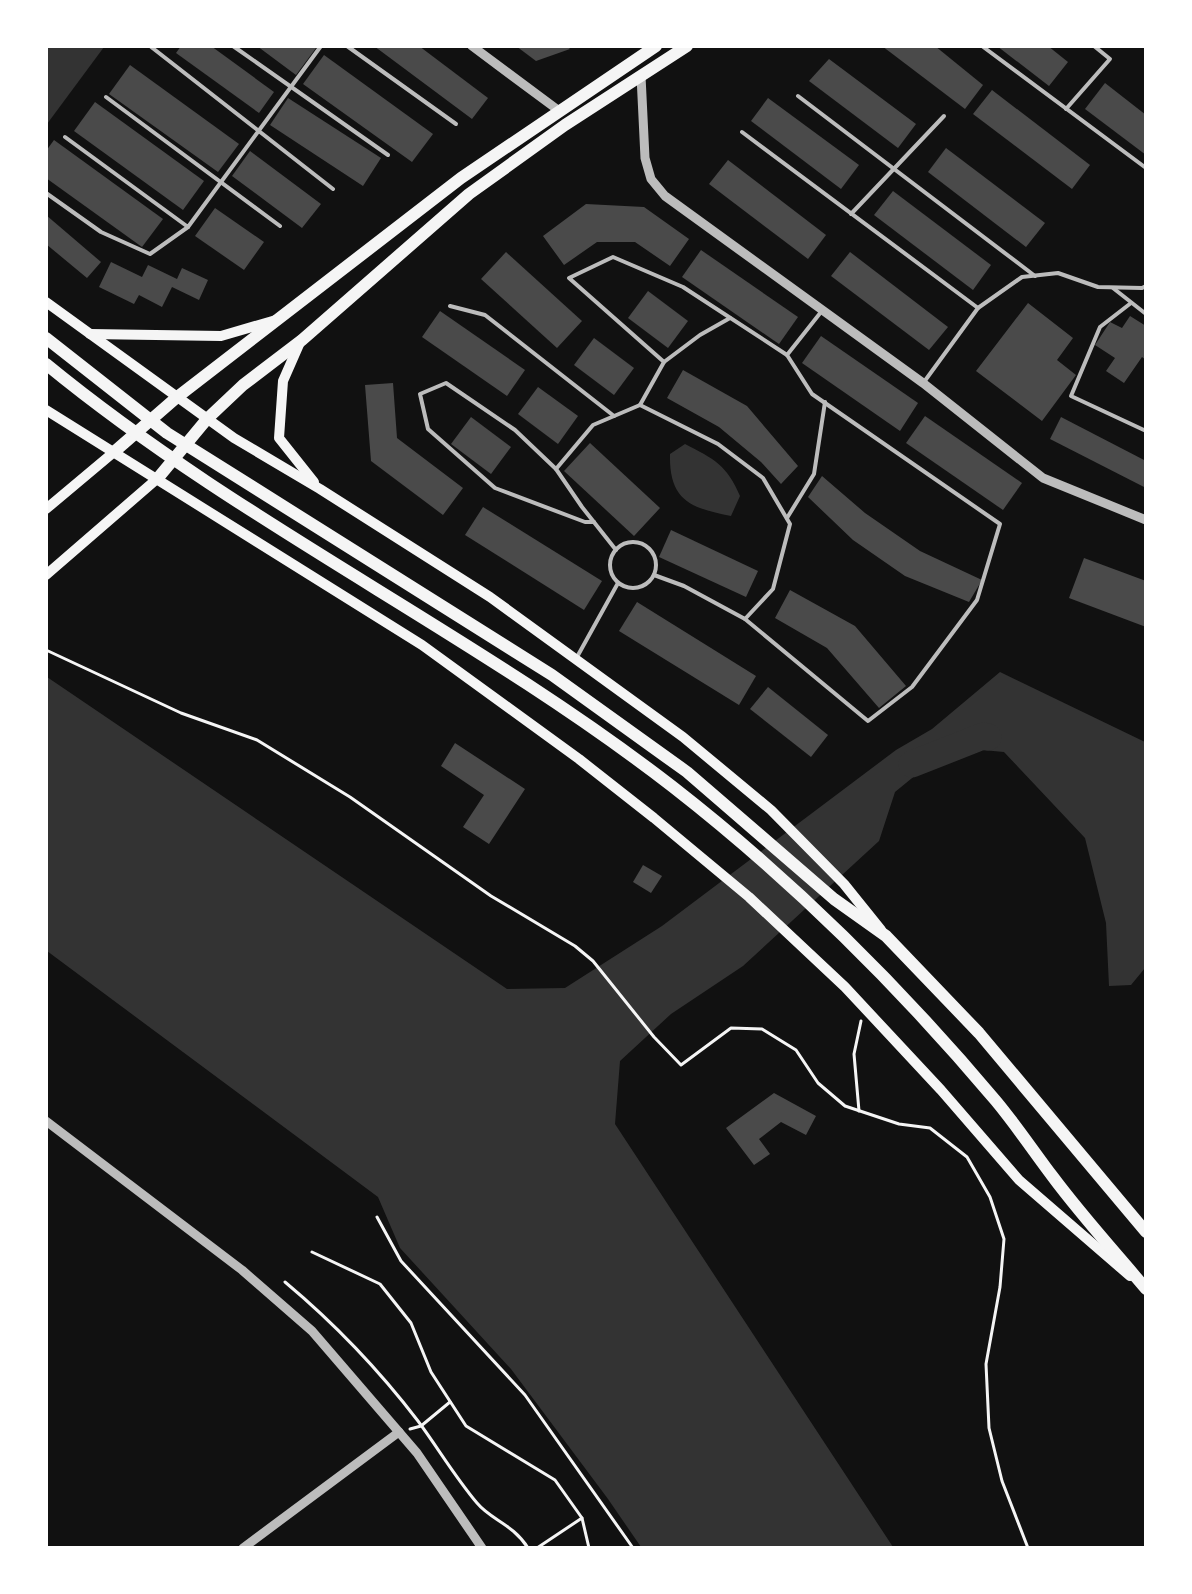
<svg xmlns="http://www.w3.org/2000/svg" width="1192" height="1594" font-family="Roboto,sans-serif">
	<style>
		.water { fill: #333 }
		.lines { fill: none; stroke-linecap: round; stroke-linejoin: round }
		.river { stroke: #333; stroke-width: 27 }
		.building { fill: #4a4a4a }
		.path { stroke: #f5f5f5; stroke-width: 3 }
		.service { stroke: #bcbcbc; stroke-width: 4 }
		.tertiary { stroke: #bcbcbc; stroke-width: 9 }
		.secondary { stroke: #f5f5f5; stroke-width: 10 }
		.primary { stroke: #f5f5f5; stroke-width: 12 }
		.trunk { stroke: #f5f5f5; stroke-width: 12 }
	</style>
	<rect width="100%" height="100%" fill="#111"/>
	<g class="water">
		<path d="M47 46 104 47 47 124 46 47Z"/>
		<path d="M685 444C714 459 727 465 740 496L731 516C689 508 669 499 670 454Z"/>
		<path d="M1000 672 1145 742V968L1131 985 1109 986 1106 923 1085 838 1004 752 950 747 895 792 879 841 743 966 671 1014 620 1061 615 1124 893 1547H641L608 1499 511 1369 400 1248 378 1197 47 951V677L507 989 565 988 662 926 896 750 932 729Z"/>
	</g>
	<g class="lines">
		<path class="river" d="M912 764 983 736 988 737"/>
	</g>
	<g class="building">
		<path d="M181 46H211L274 92 259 113 176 53Z"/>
		<path d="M257 46H314L316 48 296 75Z"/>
		<path d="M374 46H419L488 98 472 119Z"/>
		<path d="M516 46H567L570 49 536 61Z"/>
		<path d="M882 46H935L983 85 965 109Z"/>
		<path d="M997 46H1048L1068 62 1049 86Z"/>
		<path d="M324 55 433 134 412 162 303 84Z"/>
		<path d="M829 59 916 124 898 148 809 81Z"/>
		<path d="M130 65 239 144 218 172 109 94Z"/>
		<path d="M1105 83 1146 115V155L1085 109Z"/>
		<path d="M992 90 1090 165 1072 189 973 114Z"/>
		<path d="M288 98 381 158 363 186 270 125Z"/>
		<path d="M768 98 859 165 841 189 751 121Z"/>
		<path d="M95 102 204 181 183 210 74 131Z"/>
		<path d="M54 140 163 219 142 247 46 178V151Z"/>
		<path d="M946 148 1045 223 1026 247 928 172Z"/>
		<path d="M250 151 321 204 302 228 232 176Z"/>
		<path d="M728 160 826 235 808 259 709 184Z"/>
		<path d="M893 191 991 265 973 290 874 215Z"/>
		<path d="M586 204 644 207 689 239 670 266 635 242H597L564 265 543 236Z"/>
		<path d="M215 208 264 242 244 270 195 236Z"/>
		<path d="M46 215 101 262 87 278 46 244Z"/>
		<path d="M701 250 798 317 779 344 682 277Z"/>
		<path d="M506 252 582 321 557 348 481 279Z"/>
		<path d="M850 252 948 327 929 350 831 276Z"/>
		<path d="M111 262 142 277 148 265 177 279 182 268 208 280 199 300 172 287 162 307 139 295 134 304 99 287Z"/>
		<path d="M648 291 688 321 668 348 628 318Z"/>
		<path d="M1028 303 1073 338 1057 360 1076 375 1042 421 976 371Z"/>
		<path d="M440 311 525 370 507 396 422 337Z"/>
		<path d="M1130 316 1146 326V360L1142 357 1124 383 1106 371 1115 358 1095 345 1110 322 1122 328Z"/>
		<path d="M821 336 918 403 900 431 802 363Z"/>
		<path d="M594 338 634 368 614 395 574 365Z"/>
		<path d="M683 370 747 406 798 466 781 484 761 462 719 427 667 398Z"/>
		<path d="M393 383 397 438 463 488 443 515 371 461 365 385Z"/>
		<path d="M538 387 578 416 558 444 518 414Z"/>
		<path d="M925 416 1022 483 1003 510 906 443Z"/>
		<path d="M471 417 511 447 491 474 451 444Z"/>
		<path d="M1061 417 1146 461V488L1050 439Z"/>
		<path d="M590 443 660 508 634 536 564 471Z"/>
		<path d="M822 476 865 513 920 551 982 580 969 602 905 576 853 540 808 497Z"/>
		<path d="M483 507 602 581 584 610 465 535Z"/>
		<path d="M671 530 758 571 746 597 659 557Z"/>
		<path d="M1084 558 1146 581V627L1069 598Z"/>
		<path d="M790 590 855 626 906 686 879 708 827 648 775 618Z"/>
		<path d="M637 602 756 676 739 705 619 631Z"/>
		<path d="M768 687 828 735 811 757 750 709Z"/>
		<path d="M455 743 525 789 489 844 463 827 484 795 441 766Z"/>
		<path d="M643 865 662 876 651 893 633 882Z"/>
		<path d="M774 1093 816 1116 806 1135 781 1122 759 1139 770 1154 754 1165 726 1128Z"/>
	</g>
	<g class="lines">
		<g class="path">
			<path d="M46 650 181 713 257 740 350 797 491 896 575 946 593 961 654 1037 681 1065 731 1028 762 1029 796 1050 818 1083 845 1106 899 1124 930 1128 967 1157 990 1197 1004 1239 1000 1287 986 1364 989 1428 1002 1481 1028 1548"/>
			<path d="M859 1111 854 1054 861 1021"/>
			<path d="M377 1217 401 1261 525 1395 633 1548"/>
			<path d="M312 1252 380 1284 411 1323 431 1372 466 1426 555 1480 582 1518 589 1548"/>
			<path d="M285 1282C334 1323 379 1370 418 1421 438 1448 455 1477 477 1503 491 1520 513 1524 528 1548"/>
			<path d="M410 1429 421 1426 450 1402"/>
			<path d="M537 1548 582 1518"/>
		</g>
		<g class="service">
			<path d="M150 46 333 189"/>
			<path d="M233 46 388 155"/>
			<path d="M347 46 456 124"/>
			<path d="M982 46 1146 168"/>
			<path d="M798 96 1035 276"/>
			<path d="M106 97 280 226"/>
			<path d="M1066 109 1110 59 1094 46"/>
			<path d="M742 132 978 308"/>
			<path d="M65 137 188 227 321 46"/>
			<path d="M46 193 101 232 150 254 188 227"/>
			<path d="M851 214 944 116"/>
			<path d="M1113 288 1146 314"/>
			<path d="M1131 303 1100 327 1071 396 1146 431"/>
			<path d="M450 306 485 315 614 416"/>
			<path d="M664 362 700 335 730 318"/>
			<path d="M924 382 978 308 1022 277 1058 273 1098 287 1142 288 1146 286"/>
			<path d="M640 405 664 362 569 278 613 257 683 287 787 355"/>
			<path d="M556 469 515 430 446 383 420 394 428 429 495 488 585 522H594"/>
			<path d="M787 518 814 474 825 402"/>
			<circle cx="633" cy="565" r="23"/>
			<path d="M616 550 582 507 556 469 593 425 640 405 718 444 763 478 790 524 773 589 745 619 684 586 654 575"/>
			<path d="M745 619 868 721 912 687 977 600 1000 524 812 394 787 355 821 312"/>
			<path d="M577 657 618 583"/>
		</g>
		<g class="tertiary">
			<path d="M472 46 558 110"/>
			<path d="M641 76 645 158 651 179 665 196 923 383 1043 478 1146 520"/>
			<path d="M46 1121 242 1270 312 1331 417 1453 482 1548"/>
			<path d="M243 1548 399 1432"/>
		</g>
		<g class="secondary">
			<path d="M46 302 234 438 320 489 490 597 683 737 771 810 844 884 881 930"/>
			<path d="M90 334 221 336 276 320"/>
			<path d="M301 340 283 381 279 438 314 482"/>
			<path d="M46 410 422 645 579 759 654 818 749 897 845 987 941 1090 1019 1180 1130 1276"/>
			<path d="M46 509 114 452"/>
			<path d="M46 575 158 478"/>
		</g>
		<g class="primary">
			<path d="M114 452 176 398 461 178 656 46"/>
			<path d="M158 478 207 419 243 385 302 340 469 194 565 125 687 46"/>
		</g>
		<g class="trunk">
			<path d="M46 338 167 433 552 675 687 772 834 899 886 936 979 1033 1146 1232"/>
			<path d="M46 364C242 525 473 632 673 787 791 879 900 987 996 1101 1016 1125 1034 1152 1053 1177 1082 1216 1115 1252 1146 1289"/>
		</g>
	</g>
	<rect width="1192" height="1594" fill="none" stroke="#ffffff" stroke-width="96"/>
</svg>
